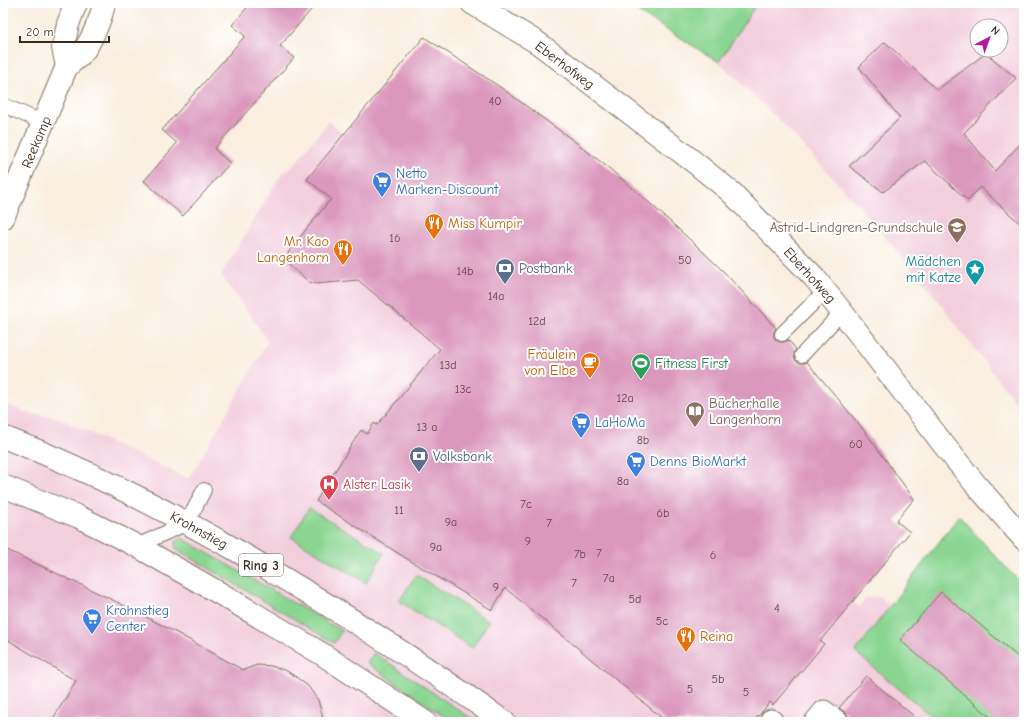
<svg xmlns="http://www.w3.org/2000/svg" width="1027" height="725" font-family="'Comic Neue',sans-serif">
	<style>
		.built { fill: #f3cfde; fill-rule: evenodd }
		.green { fill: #8ad591; stroke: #628058 }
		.building { fill: #db98bd }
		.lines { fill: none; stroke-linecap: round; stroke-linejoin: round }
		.service-casing { stroke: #7e6f62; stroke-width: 16 }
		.pedestrian-casing { stroke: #7e6f62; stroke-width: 23 }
		.minor-casing { stroke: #7e6f62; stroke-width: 24 }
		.primary-casing { stroke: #7e6f62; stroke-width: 24 }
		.service { stroke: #fff; stroke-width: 14 }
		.pedestrian { stroke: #fff; stroke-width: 21 }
		.minor { stroke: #fff; stroke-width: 22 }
		.primary { stroke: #fff; stroke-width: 22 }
		.labels { text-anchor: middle; stroke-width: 4; stroke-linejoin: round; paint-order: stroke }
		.number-label { font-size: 12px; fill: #634646 }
		.shield { fill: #fff; stroke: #766a62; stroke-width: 1 }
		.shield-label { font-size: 13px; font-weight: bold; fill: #3b2a1e }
		.street-label { font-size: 14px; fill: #3b2a1e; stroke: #fff }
		.shop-label { font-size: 14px; fill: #366cbe; stroke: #fff; text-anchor: start }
		.food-label { font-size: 14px; fill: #c56008; stroke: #fff; text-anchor: start }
		.education-label { font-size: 14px; fill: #785e54; stroke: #fff; text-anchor: end }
		.culture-label { font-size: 14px; fill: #0d838f; stroke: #fff; text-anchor: end }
		.service-label { font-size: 14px; fill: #4e5e75; stroke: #fff; text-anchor: start }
		.leisure-label { font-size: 14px; fill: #27864d; stroke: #fff; text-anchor: start }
		.health-label { font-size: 14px; fill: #be3a42; stroke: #fff; text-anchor: start }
	</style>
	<rect width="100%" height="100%" fill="#fff"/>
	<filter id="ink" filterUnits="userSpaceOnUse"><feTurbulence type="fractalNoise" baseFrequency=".025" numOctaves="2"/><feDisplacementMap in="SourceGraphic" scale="8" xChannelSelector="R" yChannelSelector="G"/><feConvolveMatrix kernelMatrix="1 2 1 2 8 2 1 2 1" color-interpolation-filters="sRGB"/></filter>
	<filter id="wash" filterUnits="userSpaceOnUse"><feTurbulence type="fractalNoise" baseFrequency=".012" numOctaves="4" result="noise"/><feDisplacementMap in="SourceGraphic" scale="16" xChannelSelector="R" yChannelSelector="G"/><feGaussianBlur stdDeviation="0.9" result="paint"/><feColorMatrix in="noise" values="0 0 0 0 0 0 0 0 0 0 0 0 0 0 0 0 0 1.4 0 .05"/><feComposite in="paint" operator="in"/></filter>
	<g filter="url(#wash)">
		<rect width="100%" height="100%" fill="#f9eedf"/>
		<g class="built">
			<path d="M757 3H1024V413L925 284 857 204 786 127 719 62ZM977 26H1001V50H977Z"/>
			<path d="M329 121 714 443 693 470 859 607 867 598 880 597 892 607 855 652 938 722H4L6 705 3 703V402L27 413 56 417 189 479 268 341 221 275 282 173 292 167Z"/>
		</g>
		<g class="green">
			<path d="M643 3H757L719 62 638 12Z"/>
			<path d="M309 508 384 553 366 583 291 537Z"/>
			<path d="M959 516 1009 571 1024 584V722H938L855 652Z"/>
			<path d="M182 538 342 631 334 643 176 549 175 544 177 540Z"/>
			<path d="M416 575 489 621 472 648 399 601Z"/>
			<path d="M374 653 477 722H452L367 663Z"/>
		</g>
		<g id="blocks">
			<g class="building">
				<path d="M251 3H317L280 46 294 58 214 149 230 163 183 216 144 181 177 143 162 130 245 36 232 25Z"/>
				<path d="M424 37 450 54 503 89 574 141 610 169 644 198 697 246 725 273 776 328 774 332V337L776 340 780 342H784L788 340 796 349 794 353V357L796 361 800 363H804L807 362 839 400 866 433 914 499 896 521 910 532 820 641 824 644 773 705 770 702 753 722H667L505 588 492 610 404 557 316 501 361 430 367 434 374 423 377 425 440 349 358 280 317 284 309 282 293 268 290 264 288 258V253L291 248 331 199 307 179Z"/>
				<path d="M885 42 937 90 986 53 1016 78 964 133 995 171 1024 140V227L980 187 968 201 925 161 883 192 849 166 900 118 859 67Z"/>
				<path d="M3 548 119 603 177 633 243 670 257 665 271 666 287 671 296 677 308 686 318 700 324 722H51L76 681 3 637Z"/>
				<path d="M941 592 1024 662V722H996L900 640Z"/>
				<path d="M866 676 921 722H854L849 718 846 713 839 708Z"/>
			</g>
		</g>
	</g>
	<g filter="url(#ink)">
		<use href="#blocks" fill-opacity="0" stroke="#7e6f62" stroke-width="1"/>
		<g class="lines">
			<g class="service-casing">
				<g id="service">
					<path d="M3 105 44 123"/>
					<path d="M782 334 825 291"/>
					<path d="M802 355 842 312"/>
					<path d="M137 546 187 523 204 490"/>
				</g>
			</g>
			<g class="pedestrian-casing">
				<g id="pedestrian">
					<path d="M771 720 773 722"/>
					<path d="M815 722 824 711 838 722"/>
				</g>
			</g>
			<g class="minor-casing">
				<g id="minor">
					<path d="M472 3 538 43 694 162 731 192 813 276 842 312 943 444 977 486 1024 539"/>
					<path d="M67 66 63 48 68 24 76 3"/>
					<path d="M3 218 67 66C72 62 78 58 82 53 91 42 102 17 104 3"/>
				</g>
			</g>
			<g class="primary-casing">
				<g id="primary">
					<path d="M3 437C83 467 159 507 234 549 326 602 417 660 504 722"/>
					<path d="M3 486 79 517 137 546 221 594 322 654 425 722"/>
				</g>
			</g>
			<use href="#service" class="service"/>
			<use href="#pedestrian" class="pedestrian"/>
			<use href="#minor" class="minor"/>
			<use href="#primary" class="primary"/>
		</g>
	</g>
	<defs>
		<g id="supermarket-pin" transform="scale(1)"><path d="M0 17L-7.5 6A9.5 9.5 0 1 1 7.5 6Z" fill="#3f7fe0" stroke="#fff"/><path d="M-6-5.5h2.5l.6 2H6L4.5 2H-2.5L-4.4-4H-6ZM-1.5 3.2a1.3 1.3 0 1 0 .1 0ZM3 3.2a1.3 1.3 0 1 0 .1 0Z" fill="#fff"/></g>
		<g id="restaurant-pin" transform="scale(1)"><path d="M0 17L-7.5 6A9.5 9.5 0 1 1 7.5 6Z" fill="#e8710a" stroke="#fff"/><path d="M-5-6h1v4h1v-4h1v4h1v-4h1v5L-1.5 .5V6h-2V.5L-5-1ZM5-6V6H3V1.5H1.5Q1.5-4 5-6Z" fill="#fff"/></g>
		<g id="school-pin" transform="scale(1)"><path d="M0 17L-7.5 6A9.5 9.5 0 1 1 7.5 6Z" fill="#8d6e63" stroke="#fff"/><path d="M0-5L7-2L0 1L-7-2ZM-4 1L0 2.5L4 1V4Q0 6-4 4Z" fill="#fff"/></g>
		<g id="bank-pin" transform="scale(1)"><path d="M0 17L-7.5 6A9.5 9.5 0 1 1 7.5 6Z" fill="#5c6f8a" stroke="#fff"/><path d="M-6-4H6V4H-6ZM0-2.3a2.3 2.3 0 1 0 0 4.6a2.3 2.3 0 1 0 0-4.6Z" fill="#fff"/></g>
		<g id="sight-pin" transform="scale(1)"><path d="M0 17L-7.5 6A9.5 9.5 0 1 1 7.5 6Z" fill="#0f9aa8" stroke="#fff"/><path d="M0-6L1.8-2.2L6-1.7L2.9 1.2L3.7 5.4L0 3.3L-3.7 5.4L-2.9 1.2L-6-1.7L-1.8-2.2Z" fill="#fff"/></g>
		<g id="cafe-pin" transform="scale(1)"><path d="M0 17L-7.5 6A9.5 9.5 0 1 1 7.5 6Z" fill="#e8710a" stroke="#fff"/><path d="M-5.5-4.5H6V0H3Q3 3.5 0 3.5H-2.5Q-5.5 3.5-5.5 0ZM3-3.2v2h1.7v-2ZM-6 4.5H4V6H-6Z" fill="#fff"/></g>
		<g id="stadium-pin" transform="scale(1)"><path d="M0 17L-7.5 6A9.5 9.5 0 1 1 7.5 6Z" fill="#2e9e5b" stroke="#fff"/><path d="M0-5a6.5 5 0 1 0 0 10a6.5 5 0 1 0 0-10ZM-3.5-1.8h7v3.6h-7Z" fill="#fff"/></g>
		<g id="library-pin" transform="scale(1)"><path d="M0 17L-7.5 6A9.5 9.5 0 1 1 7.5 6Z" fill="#8d6e63" stroke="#fff"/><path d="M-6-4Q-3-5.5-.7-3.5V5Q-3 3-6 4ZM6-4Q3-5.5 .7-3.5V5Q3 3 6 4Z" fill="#fff"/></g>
		<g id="hospital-pin" transform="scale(1)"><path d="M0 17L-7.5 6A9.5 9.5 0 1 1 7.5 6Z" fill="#e0444e" stroke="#fff"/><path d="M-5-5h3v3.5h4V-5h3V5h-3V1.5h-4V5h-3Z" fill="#fff"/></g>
	</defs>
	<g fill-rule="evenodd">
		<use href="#supermarket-pin" x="382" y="181"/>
		<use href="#restaurant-pin" x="434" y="223"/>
		<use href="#school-pin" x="957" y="227"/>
		<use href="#restaurant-pin" x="343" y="249"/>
		<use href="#bank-pin" x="505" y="268"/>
		<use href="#sight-pin" x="975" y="269"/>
		<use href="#cafe-pin" x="590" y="362"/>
		<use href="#stadium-pin" x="641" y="363"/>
		<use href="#library-pin" x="695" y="411"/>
		<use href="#supermarket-pin" x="581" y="422"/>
		<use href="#bank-pin" x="419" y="456"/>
		<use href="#supermarket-pin" x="636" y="461"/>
		<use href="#hospital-pin" x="329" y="484"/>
		<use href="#supermarket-pin" x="92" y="618"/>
		<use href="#restaurant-pin" x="686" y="636"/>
	</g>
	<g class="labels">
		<g class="number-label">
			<text x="495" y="105">40</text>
			<text x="395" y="242">16</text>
			<text x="685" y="264">50</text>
			<text x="465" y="275">14b</text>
			<text x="496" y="300">14a</text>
			<text x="537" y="325">12d</text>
			<text x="448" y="369">13d</text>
			<text x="463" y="393">13c</text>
			<text x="625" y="402">12a</text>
			<text x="427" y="431">13 a</text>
			<text x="643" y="444">8b</text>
			<text x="856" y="448">60</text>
			<text x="623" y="485">8a</text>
			<text x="526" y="508">7c</text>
			<text x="399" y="514">11</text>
			<text x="663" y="517">6b</text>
			<text x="451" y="526">9a</text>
			<text x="549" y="527">7</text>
			<text x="528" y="545">9</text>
			<text x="436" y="551">9a</text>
			<text x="599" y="557">7</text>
			<text x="580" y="558">7b</text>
			<text x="713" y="559">6</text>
			<text x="609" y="582">7a</text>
			<text x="574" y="587">7</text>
			<text x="496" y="591">9</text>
			<text x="635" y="603">5d</text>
			<text x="777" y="612">4</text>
			<text x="662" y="625">5c</text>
			<text x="718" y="683">5b</text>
			<text x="690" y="693">5</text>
			<text x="746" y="696">5</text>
		</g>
		<rect class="shield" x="239" y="554" width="44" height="22" rx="3"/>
		<g class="shield-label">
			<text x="261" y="570">Ring 3</text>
		</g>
		<g class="street-label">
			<text transform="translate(565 65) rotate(37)" y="5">Eberhofweg</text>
			<text transform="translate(36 142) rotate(-67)" y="5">Reekamp</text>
			<text transform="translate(810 275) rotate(48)" y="5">Eberhofweg</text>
			<text transform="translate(199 530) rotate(29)" y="5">Krohnstieg</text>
		</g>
		<g class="shop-label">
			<text x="396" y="178">Netto<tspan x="396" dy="16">Marken-Discount</tspan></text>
			<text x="595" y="427">LaHoMa</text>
			<text x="650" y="466">Denns BioMarkt</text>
			<text x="106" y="615">Krohnstieg<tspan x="106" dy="16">Center</tspan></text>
		</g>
		<g class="food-label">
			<text x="448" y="228">Miss Kumpir</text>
			<text x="329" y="246" text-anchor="end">Mr. Kao<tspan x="329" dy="16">Langenhorn</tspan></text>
			<text x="576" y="359" text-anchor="end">Fräulein<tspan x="576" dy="16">von Elbe</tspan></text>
			<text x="700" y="641">Reina</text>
		</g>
		<g class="education-label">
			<text x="943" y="232">Astrid-Lindgren-Grundschule</text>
			<text x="709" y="408" text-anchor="start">Bücherhalle<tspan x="709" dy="16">Langenhorn</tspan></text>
		</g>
		<g class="culture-label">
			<text x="961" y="266">Mädchen<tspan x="961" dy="16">mit Katze</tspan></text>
		</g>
		<g class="service-label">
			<text x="519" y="273">Postbank</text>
			<text x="433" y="461">Volksbank</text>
		</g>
		<g class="leisure-label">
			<text x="655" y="368">Fitness First</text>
		</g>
		<g class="health-label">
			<text x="343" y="489">Alster Lasik</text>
		</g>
	</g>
	<rect width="1027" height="725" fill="none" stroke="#fff" stroke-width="16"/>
	<g transform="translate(989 38) rotate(41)"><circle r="19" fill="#ffffff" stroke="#b1aaa5"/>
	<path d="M0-3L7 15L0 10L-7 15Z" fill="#b5179e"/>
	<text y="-6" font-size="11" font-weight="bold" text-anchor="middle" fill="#3b2a1e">N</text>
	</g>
	<path d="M20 36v6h89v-6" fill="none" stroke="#3b2a1e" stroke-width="2"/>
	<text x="26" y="36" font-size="12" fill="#3b2a1e" stroke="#ffffff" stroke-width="3" paint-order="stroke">20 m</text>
</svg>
